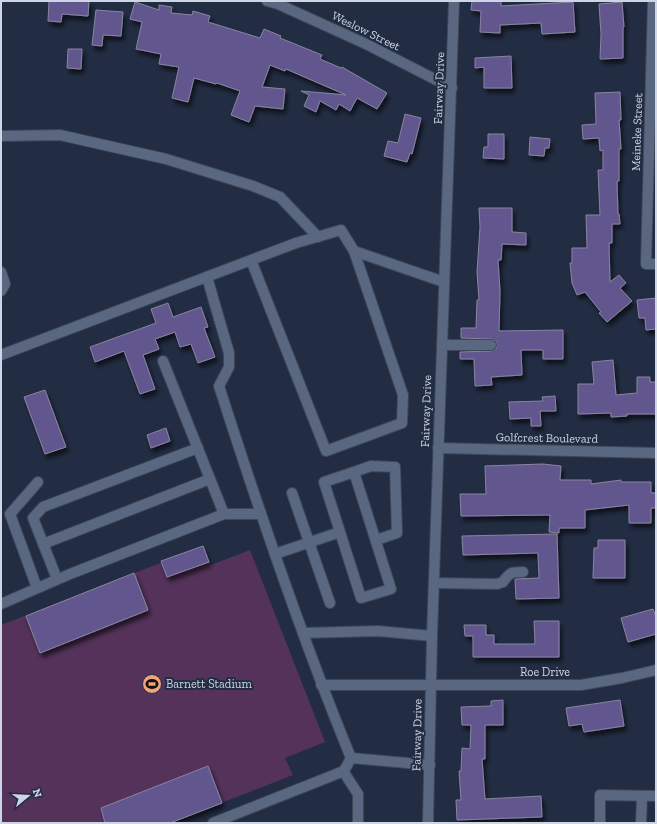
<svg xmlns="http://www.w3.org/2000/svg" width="657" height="824" font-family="'Zilla Slab',serif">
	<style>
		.green { fill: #54325a }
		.building { fill: #62578e; stroke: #8884a0; filter: url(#shadow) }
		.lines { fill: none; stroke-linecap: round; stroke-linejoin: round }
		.minor-casing { stroke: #3e475a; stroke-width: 12 }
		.minor { stroke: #596780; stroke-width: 10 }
		.labels { text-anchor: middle; stroke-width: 4; stroke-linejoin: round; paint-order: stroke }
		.street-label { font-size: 12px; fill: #ced5e4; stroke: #222d43 }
		.poi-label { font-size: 12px; fill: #ced5e4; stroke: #222d43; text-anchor: start }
	</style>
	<defs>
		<filter id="shadow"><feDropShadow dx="2.5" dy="4.5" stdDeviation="2" flood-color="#0009"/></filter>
	</defs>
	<rect width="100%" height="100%" fill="#222d43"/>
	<path class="green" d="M204 546 211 565 250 550 325 742 285 758 293 775 170 823H1V625Z"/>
	<g class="building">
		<path d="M49 1H89L88 16 62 14 61 22 48 21Z"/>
		<path d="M472 1H501V6L573 2 575 32 542 34 541 23 500 25V33L480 32 481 11 471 10Z"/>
		<path d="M135 2 159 10V5L172 7 171 13 192 15 193 11 210 16 208 22 260 38 264 29 281 36 280 38 322 55 320 59 341 68 342 67 387 93 377 109 357 98 350 111 339 104 336 110 320 101 316 112 304 106 309 95 301 91 346 95 286 69 285 71 270 65 262 87 285 89 283 109 255 106 249 122 231 115 240 91 217 83 216 84 194 78 188 102 172 98 179 67 159 64 161 54 136 49 142 22 130 19Z"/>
		<path d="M622 2 624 27H623V58L600 59 601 34 599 4Z"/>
		<path d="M96 10 123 12 121 36 103 35 102 46 92 45Z"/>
		<path d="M68 49H82L81 69 67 68Z"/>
		<path d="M511 56 512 88H484V67L475 68V58Z"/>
		<path d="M620 92 621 120H619L621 149H619V181H617L618 214H619L620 224H612V243H609L610 282 619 275 626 283 620 288 632 301 607 322 599 313 601 312 585 292 577 295 572 283 570 263H572V248H587L586 215H600L598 170H603V150L600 151 599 138 583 139 582 125 596 124 595 93Z"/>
		<path d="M405 114 421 118 412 154 410 153 407 162 384 156 388 141 398 143Z"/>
		<path d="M488 134H504V159L483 158 484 147H488Z"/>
		<path d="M530 137 550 139 549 148H545L544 156 529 155Z"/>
		<path d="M479 208H512V232L526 233V245L502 244 501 260H498L500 291 499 331 563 330V359H543V350H521L522 375 491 377 492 385 475 386 474 359H460V352L491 351 496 349 497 345 496 341 491 339 461 338V328H476L477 300H479L477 272 480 227Z"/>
		<path d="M656 298V329L646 330 645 318H639L637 300Z"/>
		<path d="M168 303 173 317 201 307 208 327 204 328 215 357 198 363 191 344 180 347 175 332 155 339 159 349 143 355 155 389 140 394 124 351 95 362 90 347 156 323 151 309Z"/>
		<path d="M613 360 616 395 637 393V377H650V382H656V414H627V416L611 417V413L578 414V384H594L592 362Z"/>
		<path d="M45 390 66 447 45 454 24 397Z"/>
		<path d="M555 396 556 411H540L541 426H531V418L510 419 509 402 543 401 542 397Z"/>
		<path d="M166 428 170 441 151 448 147 435Z"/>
		<path d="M543 464 561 466 560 480H591V484L621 480V482H651V493H656V508H651V523H629V505L585 510V528H559V533L549 532 550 515 461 516 460 494H486L485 466Z"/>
		<path d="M557 534 559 598 516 599 515 579 539 578 538 553 463 555 462 536Z"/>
		<path d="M598 540H625V578H593L594 548H598Z"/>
		<path d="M203 546 209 562 167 577 161 561Z"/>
		<path d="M134 573 148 610 40 653 26 616Z"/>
		<path d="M653 609 656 617V634L628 642 621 618Z"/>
		<path d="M534 621H559V657H473V636H465L464 625H486V635H494V644H535Z"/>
		<path d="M503 700V725H485V759H482L485 799 541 796 542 817 457 820 456 800H461L459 771H461L462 748 470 749 471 725H462L461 707 491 706V701Z"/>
		<path d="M620 700 624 726 584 732 582 724 569 726 566 708Z"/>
		<path d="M208 766 222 803 170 823H105L101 808Z"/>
	</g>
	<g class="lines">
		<g class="minor-casing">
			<g id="minor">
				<path d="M267 1 278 4 366 44 452 88"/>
				<path d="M653 1 646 264H656"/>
				<path d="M1 136 60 135 166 159 253 186 280 197 318 237"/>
				<path d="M354 251 444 282"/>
				<path d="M1 272 5 284 1 291"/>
				<path d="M207 277 229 353V367L219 386C259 511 301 636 351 758"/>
				<path d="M442 345H491"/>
				<path d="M1 355 296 243 341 230 354 251 403 395 402 423 326 451 251 260"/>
				<path d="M163 361 224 514"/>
				<path d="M438 448 656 453"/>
				<path d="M354 472 371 466 395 467 397 533 376 540"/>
				<path d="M292 493 330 603"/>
				<path d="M43 544 210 479"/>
				<path d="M275 554 340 532 361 598 391 589 354 472 324 482 340 532"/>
				<path d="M57 579 33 518 43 507 198 448"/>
				<path d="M434 583 497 584 503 582C510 572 511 572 523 572"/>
				<path d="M37 588 10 514 38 482"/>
				<path d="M1 604 70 574 224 514H260"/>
				<path d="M303 633 378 631 432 636"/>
				<path d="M321 685H581L622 678 656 670"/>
				<path d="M343 771 358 794V823"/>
				<path d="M213 823 344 771 351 758 430 765"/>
				<path d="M428 823 432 636 454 1"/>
				<path d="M600 823V795L656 796"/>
				<path d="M641 823 642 796"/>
			</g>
		</g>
		<use href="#minor" class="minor"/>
	</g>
	<defs>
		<g id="stadium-disc" transform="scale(1)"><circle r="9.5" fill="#f0a279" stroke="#222d43"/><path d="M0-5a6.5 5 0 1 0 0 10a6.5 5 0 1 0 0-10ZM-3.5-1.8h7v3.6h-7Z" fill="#111"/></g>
	</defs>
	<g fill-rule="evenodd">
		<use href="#stadium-disc" x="152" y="684"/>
	</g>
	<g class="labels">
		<g class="street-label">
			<text transform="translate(366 31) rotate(26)" y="4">Weslow Street</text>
			<text transform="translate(439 88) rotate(-88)" y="4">Fairway Drive</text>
			<text transform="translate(637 132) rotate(-88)" y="4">Meineke Street</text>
			<text transform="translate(426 411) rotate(-88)" y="4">Fairway Drive</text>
			<text transform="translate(547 438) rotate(1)" y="4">Golfcrest Boulevard</text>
			<text x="545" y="676">Roe Drive</text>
			<text transform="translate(417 735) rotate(-89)" y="4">Fairway Drive</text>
		</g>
		<g class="poi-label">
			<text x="166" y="688">Barnett Stadium</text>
		</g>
	</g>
	<rect width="657" height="824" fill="none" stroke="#ced5e4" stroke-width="4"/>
	<g transform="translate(28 796) rotate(72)" stroke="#222d43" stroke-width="3" paint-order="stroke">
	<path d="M0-3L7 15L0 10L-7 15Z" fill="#ced5e4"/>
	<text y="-6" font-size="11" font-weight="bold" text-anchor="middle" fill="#ced5e4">N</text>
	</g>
</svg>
